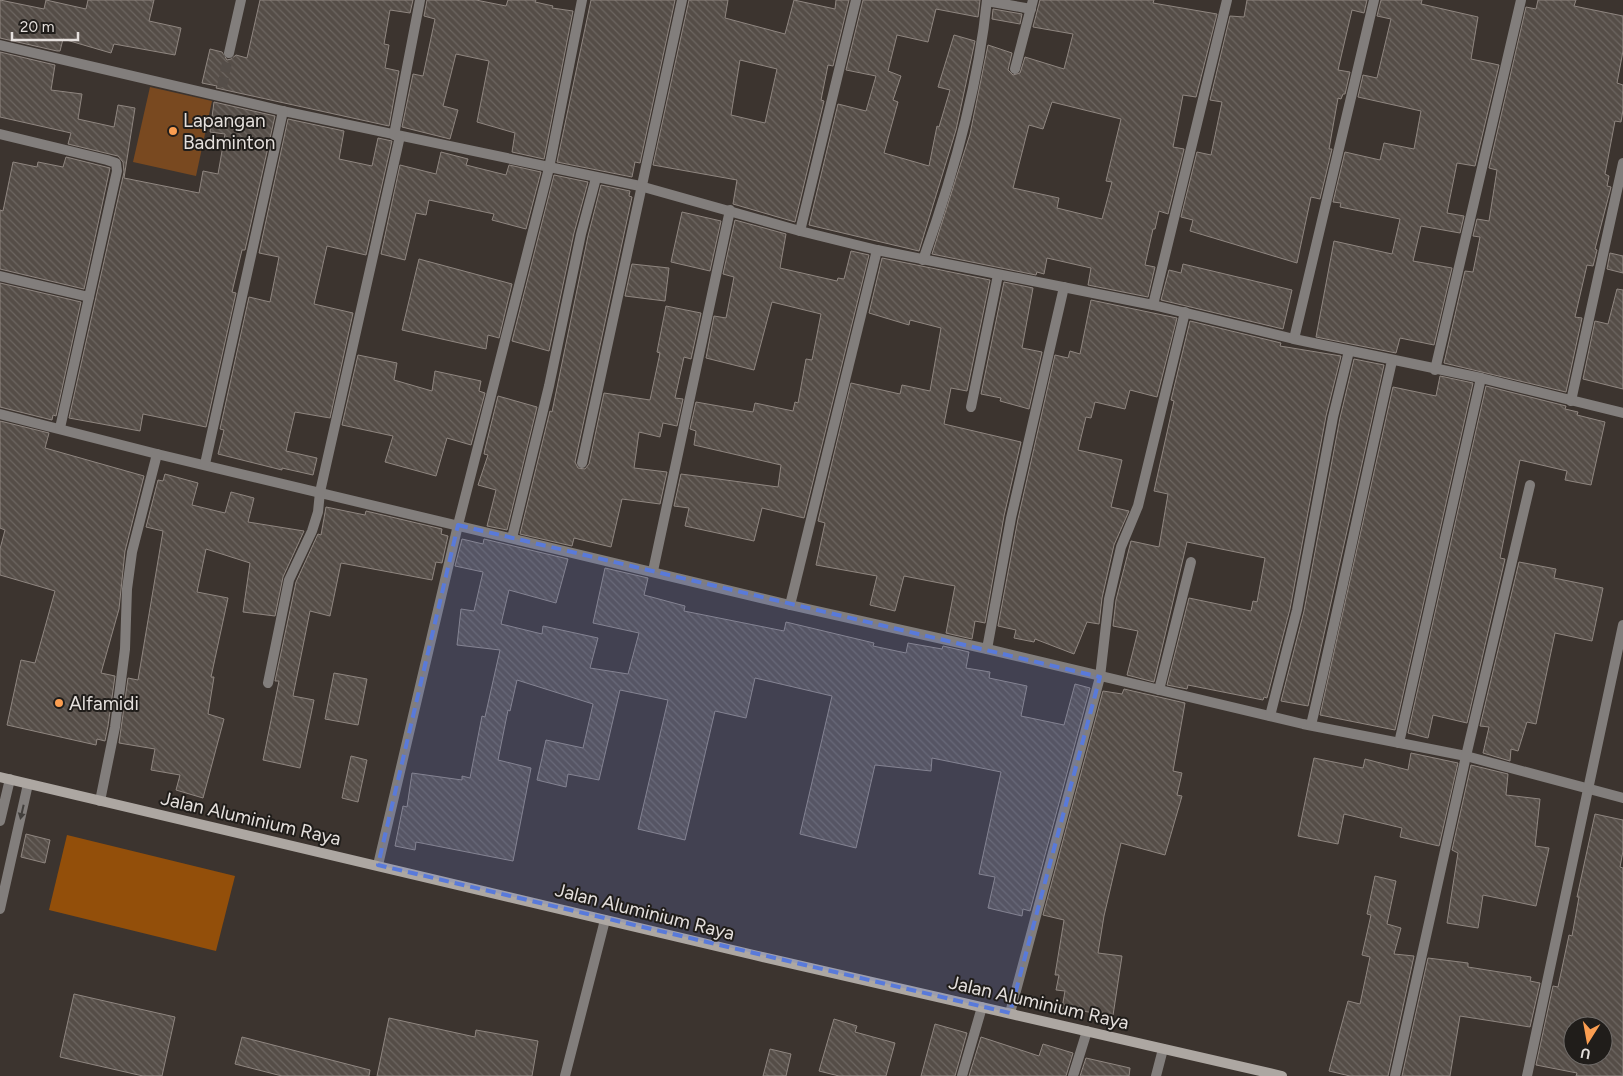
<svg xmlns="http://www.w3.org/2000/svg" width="1623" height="1076" font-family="Figtree,sans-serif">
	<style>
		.garden { fill: #794920 }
		.water { fill: #934f0a }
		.building { fill: url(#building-back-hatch); stroke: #8f8680; fill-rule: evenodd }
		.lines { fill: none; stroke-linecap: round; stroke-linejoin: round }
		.minor-tunnel { stroke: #554e49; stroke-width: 10; stroke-dasharray: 10 5; stroke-linecap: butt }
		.minor { stroke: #827e7c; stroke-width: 10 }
		.secondary { stroke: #ada7a2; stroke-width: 10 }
		.oneway { fill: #423f3c }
		.marked { fill: #597ada; fill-opacity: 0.2; stroke: #597ada; stroke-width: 4; stroke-dasharray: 10 6; stroke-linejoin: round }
		.poi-dot { fill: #fb9e51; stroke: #201d1a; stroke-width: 2 }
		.labels { text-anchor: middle; stroke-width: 4; stroke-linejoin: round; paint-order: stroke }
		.poi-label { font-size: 19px; fill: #e5e0dd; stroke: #201d1a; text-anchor: start }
		.street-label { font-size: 19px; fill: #e5e0dd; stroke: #201d1a }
	</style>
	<defs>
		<pattern id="building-back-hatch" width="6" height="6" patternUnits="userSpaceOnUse" patternTransform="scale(1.25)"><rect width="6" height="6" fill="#554d47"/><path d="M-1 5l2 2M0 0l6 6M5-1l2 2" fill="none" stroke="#6d6661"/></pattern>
	</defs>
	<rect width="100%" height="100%" fill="#3c342f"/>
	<path class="garden" d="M150 87 212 101 196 176 133 162Z"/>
	<path class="water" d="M67 835 235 876 216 951 49 910Z"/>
	<g class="building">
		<path d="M0 0 44 9 46 0 86 9 88 0H154L149 21 181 28 175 55 114 44 111 53 63 39 60 51H57L0 38Z"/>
		<path d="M260 0H413L410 13 390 10 384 44 389 45 385 68 399 71 389 126 216 88 217 86 202 83 210 49 222 52 227 60 231 59 236 55 247 58Z"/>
		<path d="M427 0H476L506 6 508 0H536L535 2 553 6 552 8 573 11 544 159 512 152 515 133 477 122 489 61 456 54 443 106 458 110 450 139 402 127 413 74 423 76 435 19 424 16Z"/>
		<path d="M591 0H675L640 163 635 162 632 177 557 162Z"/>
		<path d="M689 0H728L725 18 785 34 794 0 835 9 836 0H849L833 66 828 65 821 100 824 101 795 222 733 204 737 180 653 165ZM740 60 777 69 765 123 731 115Z"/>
		<path d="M863 0H980L978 17 936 9 928 42 897 35 888 71 901 76 893 100 898 102 884 153 929 166 937 126 939 127 950 90 938 87 954 35 975 41 956 130 919 251 809 225 838 104 866 111 876 76 846 70Z"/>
		<path d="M1040 0H1154L1153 3 1217 14 1196 97 1183 95 1173 147 1184 149 1168 214 1159 211 1155 229H1153L1145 265 1155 267 1148 297 1088 285 1091 268 1047 258 1044 274 1037 272 1036 275 932 254 970 134 988 45 1012 53 1008 70 1013 75 1020 73 1025 57 1064 69 1073 34 1033 27ZM1052 102 1121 119 1106 181 1112 182 1102 219 1057 208 1059 198 1013 188 1029 125 1043 129Z"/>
		<path d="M1247 0H1367L1364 13 1352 10 1338 70 1350 72 1345 94H1343L1341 99 1338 98 1329 149H1332L1320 199 1311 197 1297 263 1190 231 1193 220 1181 217 1197 152 1211 155 1222 102 1210 100 1230 16 1244 17Z"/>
		<path d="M1381 0H1422L1421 4 1478 17 1471 59 1499 65 1475 166 1457 163 1447 213 1464 216 1460 233 1421 226 1413 261 1452 268 1434 345 1400 338 1396 353 1316 337 1334 241 1392 254 1400 219 1340 207 1341 203 1333 202 1345 152 1380 160 1384 143 1414 149 1421 111 1358 97 1363 75 1377 78 1391 19 1377 16Z"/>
		<path d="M1538 0H1576L1574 6 1623 16V51L1617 83 1623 85V110L1621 122 1615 121 1605 174 1609 176 1607 186 1611 187 1595 249 1597 250 1593 266 1587 265 1575 317 1582 318 1566 392 1444 363 1465 271 1473 272 1480 237 1473 236 1477 219 1489 221 1497 170 1489 168 1526 7 1536 9Z"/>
		<path d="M993 9 1022 14 1020 24 992 19Z"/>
		<path d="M0 52 55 65 51 90 82 94 78 119 114 127 118 105 135 108 124 178 199 193 203 171 218 174 225 134 210 132 214 102 275 116 245 250H242L232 292 236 293 206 427 143 414 140 431 69 418 124 172 123 162 118 156 68 144 71 133 0 117Z"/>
		<path d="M288 119 344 131 339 159 372 166 378 138 392 141 366 255 327 246 314 304 353 313 330 418 295 412 286 451 317 458 313 475 282 468V470L218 454 224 430 220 429 249 297 270 302 279 257 259 253Z"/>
		<path d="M441 152 468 159 466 165 506 175 509 165 541 172 526 229 492 220 494 214 429 200 426 215 416 213 405 260 381 254 400 165 436 174Z"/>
		<path d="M66 157 110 168 84 289 0 269V210L3 211 13 162 37 167 38 162 63 167Z"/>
		<path d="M554 175 588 182 574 233 549 351 512 341Z"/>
		<path d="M601 185 630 191 629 196 632 197 575 462 578 468 585 469 589 464 604 393 650 400 660 353 657 352 666 306 701 313 691 359 684 357 675 398 683 399 677 426 663 423 660 437 639 432 634 468 667 472 660 504 622 499 611 547 574 538 572 546 520 534 550 411 552 412 588 236Z"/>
		<path d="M682 212 721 221 710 271 671 262Z"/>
		<path d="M735 220 786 234 780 268 837 281 838 278 844 279 851 251 869 255 804 518 762 508 754 541 685 526 689 508 674 506 681 474 778 487 781 465 694 445 696 431 690 429 696 402 753 412 755 403 793 411 795 402 798 403 806 359 812 360 821 314 772 302 754 370 706 358 714 316 726 318 734 277 723 274Z"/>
		<path d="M1610 253 1623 256V273L1607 269Z"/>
		<path d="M882 258 990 280 967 391 951 388 944 424 1021 442 1004 516 985 623 975 621 972 639 946 633 955 586 904 576 895 611 870 605 877 576 816 565 825 523 818 521 851 383 900 394 902 385 930 391 941 328 910 320 909 325 869 313Z"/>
		<path d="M419 259 512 284 499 338 488 335 486 349 402 330Z"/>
		<path d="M632 264 669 268 665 301 625 296Z"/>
		<path d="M1183 264 1292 290 1283 329 1161 300 1169 270 1181 273Z"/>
		<path d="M1004 282 1033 288 1022 348 1042 352 1029 409 1000 401 1001 398 981 394Z"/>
		<path d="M0 283 81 302 56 416 53 415 52 420 0 407Z"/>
		<path d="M1617 289 1623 290V389L1583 379 1595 321 1608 324Z"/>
		<path d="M1091 300 1177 318 1157 397 1130 390 1125 409 1095 402 1091 418 1086 417 1078 450 1122 460 1111 507 1129 511 1114 545 1102 598 1099 624 1087 622 1074 654 1035 639 1034 642 1014 638 1016 630 998 626 1018 519 1055 355 1068 358 1070 351 1080 354Z"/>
		<path d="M1190 321 1281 343 1280 346 1341 356 1326 416 1290 609 1267 698 1264 697 1263 700 1188 685 1187 689 1167 685 1189 598 1251 611 1253 601 1257 602 1265 558 1187 542 1154 682 1127 675 1138 631 1113 626 1116 600 1131 541 1159 547 1168 494 1154 491 1174 401 1171 400Z"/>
		<path d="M358 355 397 363 394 380 432 391 435 371 481 381 479 391 485 393 471 445 447 438 436 476 385 462 393 436 342 425Z"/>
		<path d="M1354 359 1384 365 1308 706 1281 701 1304 611 1340 418Z"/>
		<path d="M1440 376 1473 383 1395 730 1320 715 1393 387 1436 396Z"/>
		<path d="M1486 386 1566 406 1565 409 1578 412 1577 415 1605 422 1591 485 1565 480 1567 471 1520 460 1500 558 1505 559 1467 723 1433 715 1428 738 1408 733Z"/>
		<path d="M498 396 537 407 507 530 487 526 496 490 478 485 488 455 484 454 485 449Z"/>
		<path d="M0 421 49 433 45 448 144 476 125 551 119 609 101 673 115 676 108 726 105 741 97 739 96 745 7 725 21 660 35 663 55 591 0 575V549L5 530 0 528Z"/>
		<path d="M165 474 198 483 192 505 225 513 231 492 254 498 248 522 304 531 283 577 275 616 243 612 250 563 206 549 197 592 228 598 211 677H214L208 714 224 719 203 798 176 790 180 775 151 770 155 749 119 743 128 678 138 680 163 531 146 527 158 480 163 481Z"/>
		<path d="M326 507 365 515 366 511 442 529 441 534 448 536 442 563 436 562 432 580 341 563 330 616 310 611 293 696 314 700 300 768 263 760 279 681H275L296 582 318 534 321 535Z"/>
		<path d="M462 539 483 544 484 539 568 559 556 603 509 590 501 624 542 634 543 626 598 638 590 668 628 674 639 633 593 623 605 568 648 578 644 595 685 606 684 611 784 631 786 622 874 643 873 646 906 653 908 643 942 649 943 646 969 652 966 668 990 672 989 678 1027 686 1021 716 1064 725 1075 684 1090 688 1030 911 1023 909 1022 916 988 908 995 877 979 874 1001 772 932 758 931 771 875 765 856 848 800 834 832 696 755 678 746 718 715 711 685 840 638 829 668 700 620 690 599 780 568 774 566 787 537 780 546 740 583 748 593 704 517 680 510 711 508 710 498 760 531 768 513 861 416 842 415 850 395 846 403 806 407 807 412 773 462 780V776L470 778 482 716 485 717 500 650 457 645 461 609 474 611 483 572 455 566Z"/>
		<path d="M1519 562 1556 569 1554 578 1603 588 1592 641 1555 633 1536 724 1527 722 1518 751 1511 749 1510 761 1483 753 1489 727 1480 726Z"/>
		<path d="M334 673 367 679 358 725 325 719Z"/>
		<path d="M1124 689 1185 703 1173 771 1182 773 1177 795 1182 796 1165 855 1121 843 1104 916 1098 953 1122 956 1112 1022 1094 1019 1095 1013 1062 1008 1065 991 1056 990 1059 975H1055L1064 920 1043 915 1103 691 1122 694Z"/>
		<path d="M1411 753 1458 763 1439 846 1400 837 1402 828 1344 814 1338 844 1298 836 1314 758 1363 768 1365 759 1408 770Z"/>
		<path d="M351 756 367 760 358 802 342 798Z"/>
		<path d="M1471 765 1508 774 1506 795 1540 799 1535 846 1549 848 1536 906 1483 895 1478 928 1447 923 1458 853 1452 850Z"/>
		<path d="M1595 814 1623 820V851L1620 867 1623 868V1076H1576L1577 1073 1536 1065 1553 986 1558 987 1569 935 1572 936 1579 897H1577ZM1573 1026H1603V1056H1573Z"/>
		<path d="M26 834 50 840 45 863 21 857Z"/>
		<path d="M1375 876 1396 881 1387 924 1401 928 1394 954 1414 956 1388 1076H1350L1329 1071 1348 1001 1360 1004 1370 957 1362 955 1371 915 1367 914Z"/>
		<path d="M1428 958 1468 963V967L1531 977 1530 981 1540 983 1530 1027 1460 1016 1450 1076H1402Z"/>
		<path d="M74 994 175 1017 162 1076H143L60 1057Z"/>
		<path d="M389 1018 475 1037 476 1030 538 1041 532 1076H377Z"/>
		<path d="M834 1019 857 1026 855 1032 895 1043 886 1076H839L819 1071Z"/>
		<path d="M935 1024 967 1033 955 1076H921Z"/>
		<path d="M242 1037 370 1070 369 1076H282L235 1064Z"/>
		<path d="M981 1037 1039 1056 1043 1044 1073 1053 1066 1076H969Z"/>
		<path d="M770 1049 791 1054 786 1076H763Z"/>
		<path d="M1086 1058 1130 1068 1129 1076H1080Z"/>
	</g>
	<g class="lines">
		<path class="minor-tunnel" d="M222 87 229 53"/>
		<g class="minor">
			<path d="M987 1 1031 9"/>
			<path d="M0 45 283 111 640 186 800 231 877 250 1153 305 1294 339 1481 378 1623 413"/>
			<path d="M229 53 241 0"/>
			<path d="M1015 69 1033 0"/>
			<path d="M0 134 107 160 116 163 117 171 89 297 0 276"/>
			<path d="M394 135 420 0"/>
			<path d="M800 231 856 0"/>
			<path d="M923 260C953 176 978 89 987 0"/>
			<path d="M1153 305 1227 0"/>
			<path d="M1294 339 1374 0"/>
			<path d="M1435 370 1521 0"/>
			<path d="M1571 401 1623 163"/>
			<path d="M971 407 998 275"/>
			<path d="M0 414 157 454 790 605 987 649 1303 724 1466 756 1623 798"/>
			<path d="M60 428 89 297"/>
			<path d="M582 463 682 0"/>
			<path d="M205 464 283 111"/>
			<path d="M512 538 549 386 581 234 596 178"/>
			<path d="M653 571 730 210"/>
			<path d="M790 605 877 250"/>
			<path d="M987 649 1011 518 1064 287"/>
			<path d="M268 683 289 580 312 531 318 512 320 492 400 136"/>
			<path d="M1159 690 1191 562"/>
			<path d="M1270 716 1297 610 1333 417 1349 351"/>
			<path d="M1311 725C1340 604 1364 482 1392 361"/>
			<path d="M1399 743 1481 378"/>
			<path d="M100 801 115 727 125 649 127 589 132 552 157 454"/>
			<path d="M0 821 10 779"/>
			<path d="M378 865 458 525 549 168 582 0"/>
			<path d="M0 909 28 784"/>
			<path d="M1010 1013 1100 677 1109 599 1121 547 1138 506 1185 312"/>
			<path d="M565 1076 605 920"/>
			<path d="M962 1076 982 1007"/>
			<path d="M1073 1076 1087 1031"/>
			<path d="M1156 1076 1163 1049"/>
			<path d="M1395 1076 1466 756 1530 485"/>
			<path d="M1527 1076 1623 625"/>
		</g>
		<path class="secondary" d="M0 777 754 955 1282 1076"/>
	</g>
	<defs><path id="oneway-solid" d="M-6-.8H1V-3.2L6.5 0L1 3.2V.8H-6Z" transform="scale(1.25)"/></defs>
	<use class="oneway" href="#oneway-solid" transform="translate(22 812) rotate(103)"/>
	<path class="marked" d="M458 525 1100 677 1010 1013 378 865Z"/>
	<g class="poi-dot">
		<circle cx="173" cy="131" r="5"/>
		<circle cx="59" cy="703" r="5"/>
	</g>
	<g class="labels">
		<g class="poi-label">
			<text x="183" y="127">Lapangan<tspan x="183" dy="22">Badminton</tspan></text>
			<text x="69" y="710">Alfamidi</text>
		</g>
		<g class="street-label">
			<text transform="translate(251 818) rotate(13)" y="7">Jalan Aluminium Raya</text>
			<text transform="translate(645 911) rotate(14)" y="7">Jalan Aluminium Raya</text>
			<text transform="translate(1039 1002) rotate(13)" y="7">Jalan Aluminium Raya</text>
		</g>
	</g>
	<g transform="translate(1588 1041) rotate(191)"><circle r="24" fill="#201d1a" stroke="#6f6b68"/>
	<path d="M0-4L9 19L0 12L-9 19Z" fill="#fb9e51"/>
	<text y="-8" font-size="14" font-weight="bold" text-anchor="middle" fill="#e5e0dd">U</text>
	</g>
	<path d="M12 32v8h66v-8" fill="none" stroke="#e5e0dd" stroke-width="2.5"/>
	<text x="20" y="32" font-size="15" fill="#e5e0dd" stroke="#201d1a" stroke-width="4" paint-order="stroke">20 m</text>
</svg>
